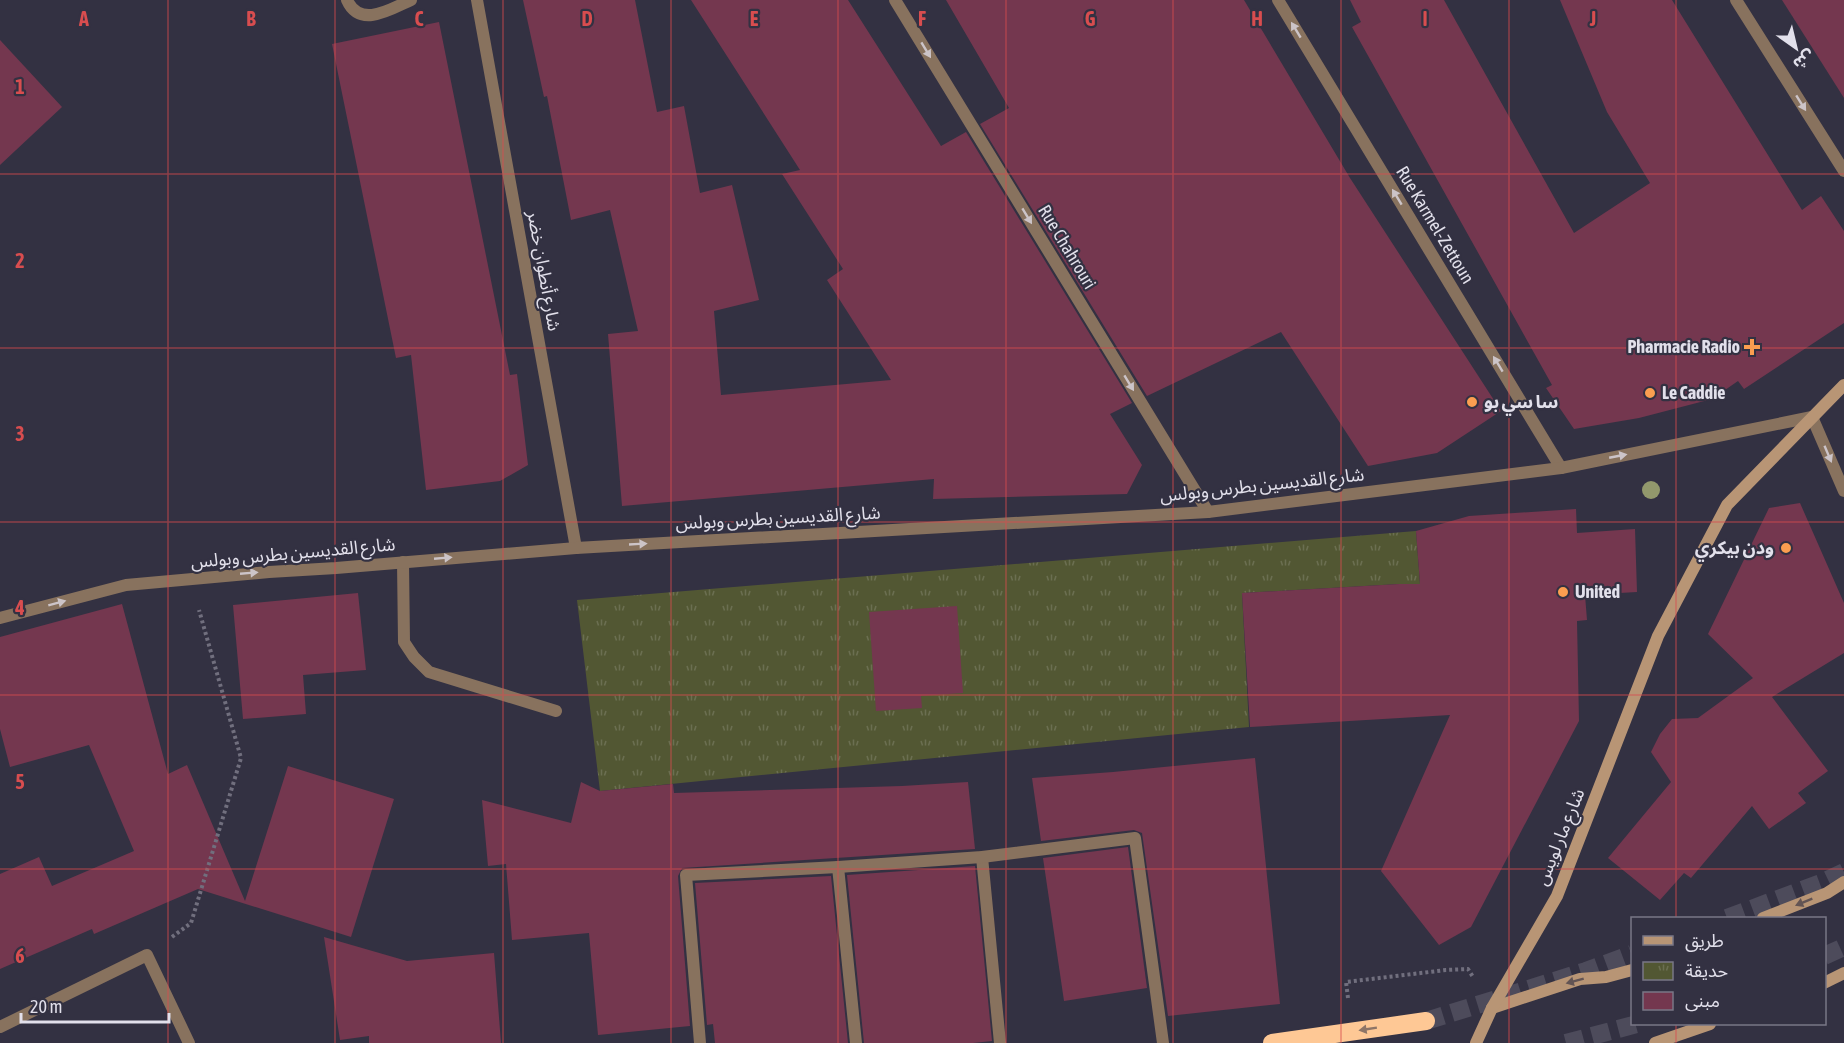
<svg xmlns="http://www.w3.org/2000/svg" width="1844" height="1043" font-family="'Asap Condensed','Noto Sans Arabic',sans-serif">
	<style>
		.park { fill: url(#park-tufts) }
		.building { fill: #74374f }
		.lines { fill: none; stroke-linecap: round; stroke-linejoin: round }
		.highway-tunnel { stroke: #4d4b5b; stroke-width: 18; stroke-dasharray: 18 9; stroke-linecap: butt }
		.path { stroke: #716f7e; stroke-width: 4; stroke-dasharray: 3 3; stroke-linecap: butt }
		.lane { stroke: #88725e; stroke-width: 12 }
		.street { stroke: #88725e; stroke-width: 12 }
		.secondary { stroke: #b89575; stroke-width: 12 }
		.highway { stroke: #fec895; stroke-width: 18 }
		.tree { fill: #92986c }
		.oneway { fill: #ccc4c8 }
		.oneway2 { fill: #625454 }
		.oneway3 { fill: #8e7567 }
		.grid { fill: none; stroke: #d84d4f; stroke-width: 1.5; stroke-opacity: 0.55 }
		.poi-dot { fill: #fb9e50; stroke: #333142; stroke-width: 2 }
		.labels { text-anchor: middle; stroke-width: 4.5; stroke-linejoin: round; paint-order: stroke }
		.street-label { font-size: 18px; fill: #e2e0eb; stroke: #333142 }
		.poi-label { font-size: 18px; font-weight: bold; fill: #e2e0eb; stroke: #333142; text-anchor: start }
		.grid-label { font-size: 20px; text-anchor: middle; font-weight: bold; fill: #d84d4f; stroke: #333142; stroke-width: 4.5; stroke-linejoin: round; paint-order: stroke }
	</style>
	<defs>
		<pattern id="park-tufts" width="24" height="20" patternUnits="userSpaceOnUse" patternTransform="scale(1.5)"><rect width="24" height="20" fill="#525733"/><path d="M3 7l-1-3M5 7V3M7 7l1-3M15 17l-1-3M17 17v-4M19 17l1-3" fill="none" stroke="#6b6f51"/></pattern>
	</defs>
	<rect width="100%" height="100%" fill="#333142"/>
	<path class="park" d="M1416 531 1420 584H1399L1242 593 1249 727 600 791 577 600Z"/>
	<g class="building">
		<path d="M523 0H635L657 112 684 106 700 193 732 185 759 300 714 311 721 395 891 380 827 280 843 269 782 174 800 170 691 0H848L941 146 966 132 1132 403 1110 414 1142 465 1127 494 933 499 934 479 622 506 608 334 638 331 610 210 571 220 547 96 544 97Z"/>
		<path d="M946 0H1244L1350 178 1501 411 1437 453 1368 466 1281 332 1147 396 980 124 1009 108Z"/>
		<path d="M1350 0H1444L1574 233 1650 183 1607 112 1560 0H1672L1802 210 1821 196 1844 231V323L1744 389 1738 381 1712 399 1639 418 1574 429 1546 388 1552 385 1352 27 1361 22Z"/>
		<path d="M1782 0H1844V98Z"/>
		<path d="M439 22 510 375 517 374 528 465 500 481 426 490 411 355 396 358 332 44Z"/>
		<path d="M0 40 62 107 0 165Z"/>
		<path d="M1800 503 1844 603V653L1772 697 1828 771 1798 793 1806 803 1769 829 1752 806 1691 878 1684 873 1660 900 1608 858 1671 782 1651 752 1660 734 1672 719 1698 718 1753 678 1708 634 1769 508Z"/>
		<path d="M1576 509 1577 533 1635 529 1637 592 1585 595 1587 620 1577 621 1579 721 1471 927 1439 945 1381 871 1450 715 1250 727 1242 593 1399 584H1420L1416 531 1469 516Z"/>
		<path d="M358 593 366 670 303 675 306 714 243 719 233 605Z"/>
		<path d="M122 604 168 774 187 765 245 901 288 766 394 799 351 937 198 889 94 934 92 929 0 969V874L39 857 52 886 134 851 89 745 10 767 0 729V637Z"/>
		<path d="M957 606 963 693 921 696 922 708 876 711 869 612Z"/>
		<path d="M1255 758 1280 1004 1168 1016 1142 833 1134 830 1041 841 1032 778 1113 772Z"/>
		<path d="M581 782 600 791 673 784 674 793 902 786 968 782 975 849 682 868 678 876 690 1026 598 1035 589 933 512 940 506 864 488 866 482 800 571 823Z"/>
		<path d="M1128 847 1147 988 1064 1001 1043 858Z"/>
		<path d="M975 866 992 1041 973 1043H864L847 875Z"/>
		<path d="M831 876 848 1043H715L713 1024 707 1025 695 883Z"/>
		<path d="M324 937 407 961 494 953 501 1043H369V1036L340 1040Z"/>
	</g>
	<g class="lines">
		<g class="highway-tunnel">
			<path d="M1727 918 1821 883 1844 872"/>
			<path d="M1824 956 1844 947"/>
			<path d="M1426 1021 1586 971 1632 954"/>
			<path d="M1566 1043 1637 1024"/>
		</g>
		<g class="path">
			<path d="M172 937 191 923 241 758 199 610"/>
			<path d="M1348 998 1346 982 1446 970 1468 969 1473 977"/>
		</g>
		<path class="lane" d="M403 562 404 642 414 657 429 672 556 711"/>
		<g class="street">
			<path d="M347 0C360 29 391 9 411 0"/>
			<path d="M477 0 576 548"/>
			<path d="M895 0 1208 512"/>
			<path d="M1278 0 1561 468"/>
			<path d="M1736 0 1844 171"/>
			<path d="M0 618 126 585 269 572 336 568 576 548 1208 512 1561 468 1812 417 1844 491"/>
			<path d="M982 857 1000 1043"/>
			<path d="M838 867 856 1043"/>
			<path d="M0 1027 147 955 189 1043"/>
			<path d="M700 1043 686 875 838 867 982 857 1135 838 1163 1043"/>
		</g>
		<g class="secondary">
			<path d="M1763 918 1827 893 1844 882"/>
			<path d="M1824 983 1844 973"/>
			<path d="M1492 1008 1580 979 1606 977 1632 970"/>
			<path d="M1476 1043 1492 1008 1557 896 1658 636 1727 505 1844 385"/>
			<path d="M1655 1043 1710 1024"/>
		</g>
		<path class="highway" d="M1272 1043 1426 1021"/>
	</g>
	<circle class="tree" cx="1651" cy="490" r="9"/>
	<defs><path id="oneway-solid" d="M-6-.8H1V-3.2L6.5 0L1 3.2V.8H-6Z" transform="scale(1.5)"/></defs>
	<g class="oneway">
		<use href="#oneway-solid" transform="translate(1296 30) rotate(-121)"/>
		<use href="#oneway-solid" transform="translate(926 50) rotate(59)"/>
		<use href="#oneway-solid" transform="translate(1801 103) rotate(58)"/>
		<use href="#oneway-solid" transform="translate(1397 197) rotate(-121)"/>
		<use href="#oneway-solid" transform="translate(1027 216) rotate(59)"/>
		<use href="#oneway-solid" transform="translate(1498 364) rotate(-121)"/>
		<use href="#oneway-solid" transform="translate(1129 383) rotate(59)"/>
		<use href="#oneway-solid" transform="translate(1828 454) rotate(67)"/>
		<use href="#oneway-solid" transform="translate(1618 456) rotate(-11)"/>
		<use href="#oneway-solid" transform="translate(638 544) rotate(-3)"/>
		<use href="#oneway-solid" transform="translate(443 558) rotate(-5)"/>
		<use href="#oneway-solid" transform="translate(249 573) rotate(-5)"/>
		<use href="#oneway-solid" transform="translate(57 603) rotate(-15)"/>
	</g>
	<g class="oneway2">
		<use href="#oneway-solid" transform="translate(1804 902) rotate(158)"/>
		<use href="#oneway-solid" transform="translate(1575 981) rotate(165)"/>
	</g>
	<use class="oneway3" href="#oneway-solid" transform="translate(1368 1029) rotate(171)"/>
	<path class="grid" d="M168 0V1043M335 0V1043M503 0V1043M671 0V1043M838 0V1043M1006 0V1043M1173 0V1043M1341 0V1043M1509 0V1043M1676 0V918M0 174H1844M0 348H1844M0 522H1844M0 695H1844M0 869H1844M1676 1024V1043"/>
	<g class="poi-dot">
		<path d="M1749 338h6v6h6v6h-6v6h-6v-6h-6v-6h6z"/>
		<circle cx="1650" cy="393" r="6"/>
		<circle cx="1472" cy="402" r="6"/>
		<circle cx="1786" cy="548" r="6"/>
		<circle cx="1563" cy="592" r="6"/>
	</g>
	<g class="labels">
		<g class="street-label">
			<text transform="translate(1435 225) rotate(59)" y="6">Rue Karmel-Zettoun</text>
			<text transform="translate(1067 247) rotate(59)" y="6">Rue Chahrouri</text>
			<text transform="translate(544 271) rotate(80)" y="6">شارع أنطوان خضر</text>
			<text transform="translate(1262 485) rotate(-6)" y="6">شارع القديسين بطرس وبولس</text>
			<text transform="translate(778 518) rotate(-3)" y="6">شارع القديسين بطرس وبولس</text>
			<text transform="translate(293 553) rotate(-5)" y="6">شارع القديسين بطرس وبولس</text>
			<text transform="translate(1560 837) rotate(-68)" y="6">شارع مار لويس</text>
		</g>
		<g class="poi-label">
			<text x="1740" y="353" text-anchor="end">Pharmacie Radio</text>
			<text x="1662" y="399">Le Caddie</text>
			<text x="1484" y="408">سا سي بو</text>
			<text x="1774" y="554" text-anchor="end">ودن بيكري</text>
			<text x="1575" y="598">United</text>
		</g>
	</g>
	<g class="grid-label">
		<text x="84" y="26">A</text>
		<text x="251" y="26">B</text>
		<text x="419" y="26">C</text>
		<text x="587" y="26">D</text>
		<text x="754" y="26">E</text>
		<text x="922" y="26">F</text>
		<text x="1090" y="26">G</text>
		<text x="1257" y="26">H</text>
		<text x="1425" y="26">I</text>
		<text x="1593" y="26">J</text>
		<text x="20" y="94">1</text>
		<text x="20" y="268">2</text>
		<text x="20" y="441">3</text>
		<text x="20" y="615">4</text>
		<text x="20" y="789">5</text>
		<text x="20" y="963">6</text>
	</g>
	<rect x="1631" y="917" width="195" height="108" fill="#333142" stroke="#797786" stroke-width="1.5"/>
	<rect x="1643" y="936" width="30" height="9" fill="#b89575" stroke="#797786" stroke-width="1.5"/>
	<text x="1685" y="947" font-size="18" fill="#e2e0eb">طريق</text>
	<rect x="1643" y="962" width="30" height="18" fill="url(#park-tufts)" stroke="#797786" stroke-width="1.5"/>
	<text x="1685" y="977" font-size="18" fill="#e2e0eb">حديقة</text>
	<rect x="1643" y="992" width="30" height="18" fill="#74374f" stroke="#797786" stroke-width="1.5"/>
	<text x="1685" y="1007" font-size="18" fill="#e2e0eb">مبنى</text>
	<g transform="translate(1796 48) rotate(146)" stroke="#333142" stroke-width="4.5" paint-order="stroke">
	<path d="M0-4.5L10 22L0 15L-10 22Z" fill="#e2e0eb"/>
	<text y="-9" font-size="16" font-weight="bold" text-anchor="middle" fill="#e2e0eb">ش</text>
	</g>
	<path d="M21 1013v9h148v-9" fill="none" stroke="#e2e0eb" stroke-width="3"/>
	<text x="30" y="1013" font-size="18" fill="#e2e0eb" stroke="#333142" stroke-width="4.5" paint-order="stroke">20 m</text>
</svg>
